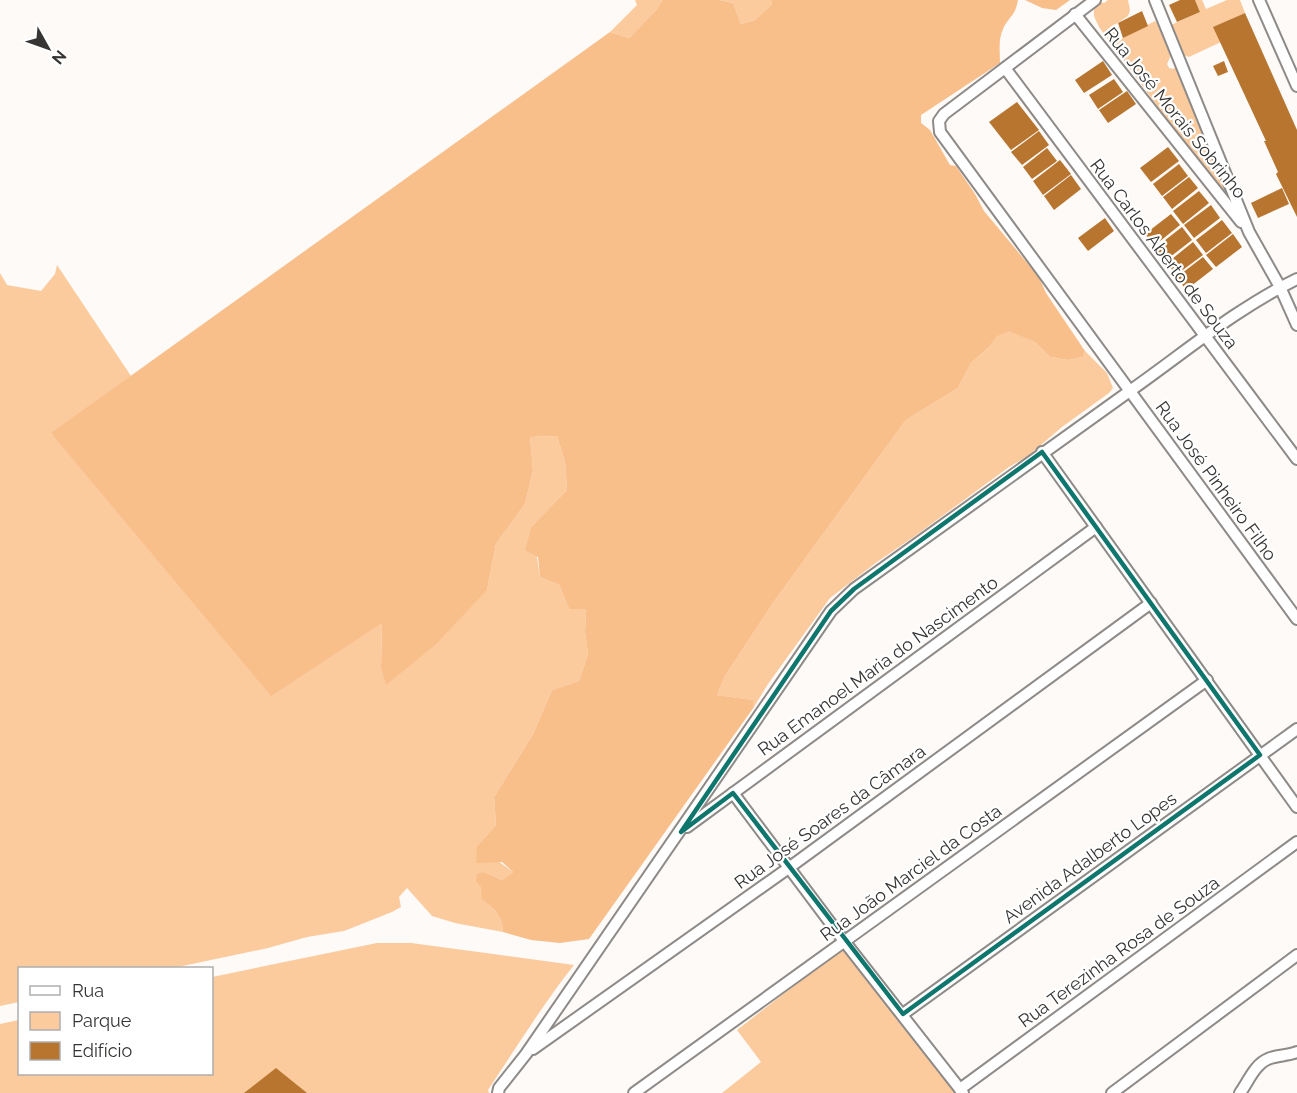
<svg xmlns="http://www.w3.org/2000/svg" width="1297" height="1093" font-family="Raleway,sans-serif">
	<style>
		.green { fill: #fbca9d }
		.forest { fill: #f8bf8b }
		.building { fill: #b7752f }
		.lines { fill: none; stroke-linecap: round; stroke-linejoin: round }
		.minor-casing { stroke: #8d8a88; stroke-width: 14 }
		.minor { stroke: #fff; stroke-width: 10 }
		.marked { fill: none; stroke: #0f766e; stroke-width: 4.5; stroke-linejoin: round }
		.labels { text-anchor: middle; stroke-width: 4.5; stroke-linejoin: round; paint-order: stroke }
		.street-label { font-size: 18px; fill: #363534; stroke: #fff }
	</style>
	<rect width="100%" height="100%" fill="#fdfaf7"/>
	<g class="green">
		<path d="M635 0H662L657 9 629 38 610 32 637 5Z"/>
		<path d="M720 0H772V4L755 20 741 24 733 3Z"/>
		<path d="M1108 0H1128L1130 10 1128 16 1113 26 1119 40 1155 21 1159 25 1171 55 1167 64 1169 68 1173 69 1178 66 1230 193 1214 183 1099 27 1094 16V8L1100 2 1104 3Z"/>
		<path d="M1195 0H1202L1206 9 1227 0H1240L1245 13 1214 27 1221 42 1189 57 1183 55 1171 25 1200 12Z"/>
		<path d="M57 265 131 376 51 434 382 623 381 667 487 590 496 544 525 504 533 470 530 437 557 436 565 462 567 490 532 526 540 577 559 585 569 609H586L585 632 588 654 579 681 552 690 533 734 494 797 496 825 477 846 513 872 502 880 484 872 482 887V900C495 909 502 916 503 932L455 923 432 916 407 888 399 897 401 907 392 912 344 931 307 937 268 948 173 968H20L19 1002 0 1006V273L7 285 41 291 55 274Z"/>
		<path d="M1009 330 1035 342 1050 357 1068 360 1083 357 1085 351 1107 373 1113 388 1109 393 1062 427 1028 456 1009 467 915 536 877 562 830 598 768 684 754 707 752 700 717 695 725 676 773 603 906 420 958 388 971 363 988 348 997 335Z"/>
		<path d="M377 943H411L574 965C543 1004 516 1048 488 1090L489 1093H0V1024L19 1020 20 1074H212V977Z"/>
		<path d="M840 950 845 952 893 1010 955 1093H722L761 1062 737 1030Z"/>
	</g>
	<g class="forest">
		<path d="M662 0H720L733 3 741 24 755 20 772 4V0H1018C1015 17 1009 16 1003 29 998 40 1000 52 1000 63L921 115V123L930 130 950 165 956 166 975 194 984 211 1039 277 1046 293 1085 351 1083 357 1068 360 1050 357 1035 342 1009 331 997 336 988 348 971 363 958 388 906 420 773 603 725 676 717 695 753 700 754 707 589 939 560 943 531 940 503 932C502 916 495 909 482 900L481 887 476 881 477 874 484 872 502 880 513 872 502 862 476 863 477 846 496 825 494 797 533 734 552 690 579 681 588 654 585 632 586 609H569L559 585 540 577 538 557 525 550 532 526 567 490 565 462 557 436 530 437 533 470 525 504 496 544 487 590 435 645 386 685 381 667 382 623 271 696 51 433 610 32 629 38 657 9Z"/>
		<path d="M1025 0H1070L1056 10 1042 8Z"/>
	</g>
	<g class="building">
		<path d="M1180 0H1195L1200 12 1177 22 1169 5Z"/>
		<path d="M1142 11 1148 26 1123 38 1118 23Z"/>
		<path d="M1245 13 1297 130V217L1276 174 1278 172 1264 141H1266L1213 27Z"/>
		<path d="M1103 61 1112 75 1084 93 1075 80Z"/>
		<path d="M1224 61 1228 72 1218 76 1213 66Z"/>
		<path d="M1114 79 1123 92 1098 109 1089 95Z"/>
		<path d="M1127 91 1136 104 1108 123 1099 110Z"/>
		<path d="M1017 102 1039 130 1011 150 989 122Z"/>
		<path d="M1039 131 1049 145 1022 165 1011 152Z"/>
		<path d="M1168 147 1179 161 1151 182 1140 168Z"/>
		<path d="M1047 148 1057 161 1032 179 1023 167Z"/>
		<path d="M1060 160 1071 174 1043 195 1033 181Z"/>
		<path d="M1179 164 1188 176 1162 196 1153 184Z"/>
		<path d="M1071 175 1081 189 1054 210 1044 196Z"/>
		<path d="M1189 177 1198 188 1172 209 1163 197Z"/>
		<path d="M1282 188 1289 204 1258 218 1251 203Z"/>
		<path d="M1199 191 1209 203 1183 224 1173 211Z"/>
		<path d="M1211 205 1220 218 1194 238 1184 225Z"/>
		<path d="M1171 214 1180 225 1154 246 1145 234Z"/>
		<path d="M1105 218 1114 231 1088 251 1078 238Z"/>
		<path d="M1222 220 1232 233 1206 253 1196 240Z"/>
		<path d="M1182 227 1192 240 1165 261 1155 248Z"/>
		<path d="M1233 234 1242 247 1216 267 1206 255Z"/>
		<path d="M1193 242 1203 255 1176 275 1167 263Z"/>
		<path d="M1203 257 1213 269 1186 290 1177 277Z"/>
		<path d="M276 1068 307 1093H244Z"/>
	</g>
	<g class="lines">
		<g class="minor-casing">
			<g id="minor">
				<path d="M1095 0 944 114 939 121 940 132 1297 619"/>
				<path d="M1155 0 1249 232 1280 287 1297 325"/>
				<path d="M1259 0 1297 86"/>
				<path d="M1075 14 1241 222"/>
				<path d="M1005 68 1297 459"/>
				<path d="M1042 452 1297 807"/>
				<path d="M733 793 844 941 963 1093"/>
				<path d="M687 827 1096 527"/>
				<path d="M903 1014 1297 729"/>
				<path d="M533 1049 790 867 1151 603"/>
				<path d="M960 1089 1297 842"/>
				<path d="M498 1093 499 1088 526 1054 831 611 854 589C945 523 1036 458 1127 393 1183 354 1235 309 1297 279"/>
				<path d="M634 1093 1207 680"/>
				<path d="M1112 1093 1297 955"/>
				<path d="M1240 1093C1248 1082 1255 1064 1268 1059 1276 1055 1288 1056 1297 1052"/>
			</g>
		</g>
		<use href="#minor" class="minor"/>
	</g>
	<path class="marked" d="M1042 452 1260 755 903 1014 733 793 681 832 831 611 854 589Z"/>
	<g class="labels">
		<g class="street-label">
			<text transform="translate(1175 113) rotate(51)" y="6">Rua José Morais Sobrinho</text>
			<text transform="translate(1164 254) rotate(53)" y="6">Rua Carlos Aberto de Souza</text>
			<text transform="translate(1216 481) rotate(54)" y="6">Rua José Pinheiro Filho</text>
			<text transform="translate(878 666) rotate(-36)" y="6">Rua Emanoel Maria do Nascimento</text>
			<text transform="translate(830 817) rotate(-36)" y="6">Rua José Soares da Câmara</text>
			<text transform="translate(1090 858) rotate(-36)" y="6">Avenida Adalberto Lopes</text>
			<text transform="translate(911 873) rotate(-36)" y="6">Rua João Marciel da Costa</text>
			<text transform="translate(1119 952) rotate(-36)" y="6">Rua Terezinha Rosa de Souza</text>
		</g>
	</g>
	<rect x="18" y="967" width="195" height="108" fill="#ffffff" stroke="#afaeae" stroke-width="1.5"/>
	<rect x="30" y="986" width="30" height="9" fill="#ffffff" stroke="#afaeae" stroke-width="1.5"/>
	<text x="72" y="997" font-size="18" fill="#363534">Rua</text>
	<rect x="30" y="1012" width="30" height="18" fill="#fbca9d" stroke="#afaeae" stroke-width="1.5"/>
	<text x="72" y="1027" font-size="18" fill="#363534">Parque</text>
	<rect x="30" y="1042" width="30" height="18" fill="#b7752f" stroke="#afaeae" stroke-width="1.5"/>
	<text x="72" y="1057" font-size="18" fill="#363534">Edifício</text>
	<g transform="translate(48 48) rotate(130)" stroke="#ffffff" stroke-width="4.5" paint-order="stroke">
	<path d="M0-4.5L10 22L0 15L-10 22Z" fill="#363534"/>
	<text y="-9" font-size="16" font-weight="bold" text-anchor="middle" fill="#363534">N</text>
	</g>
</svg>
